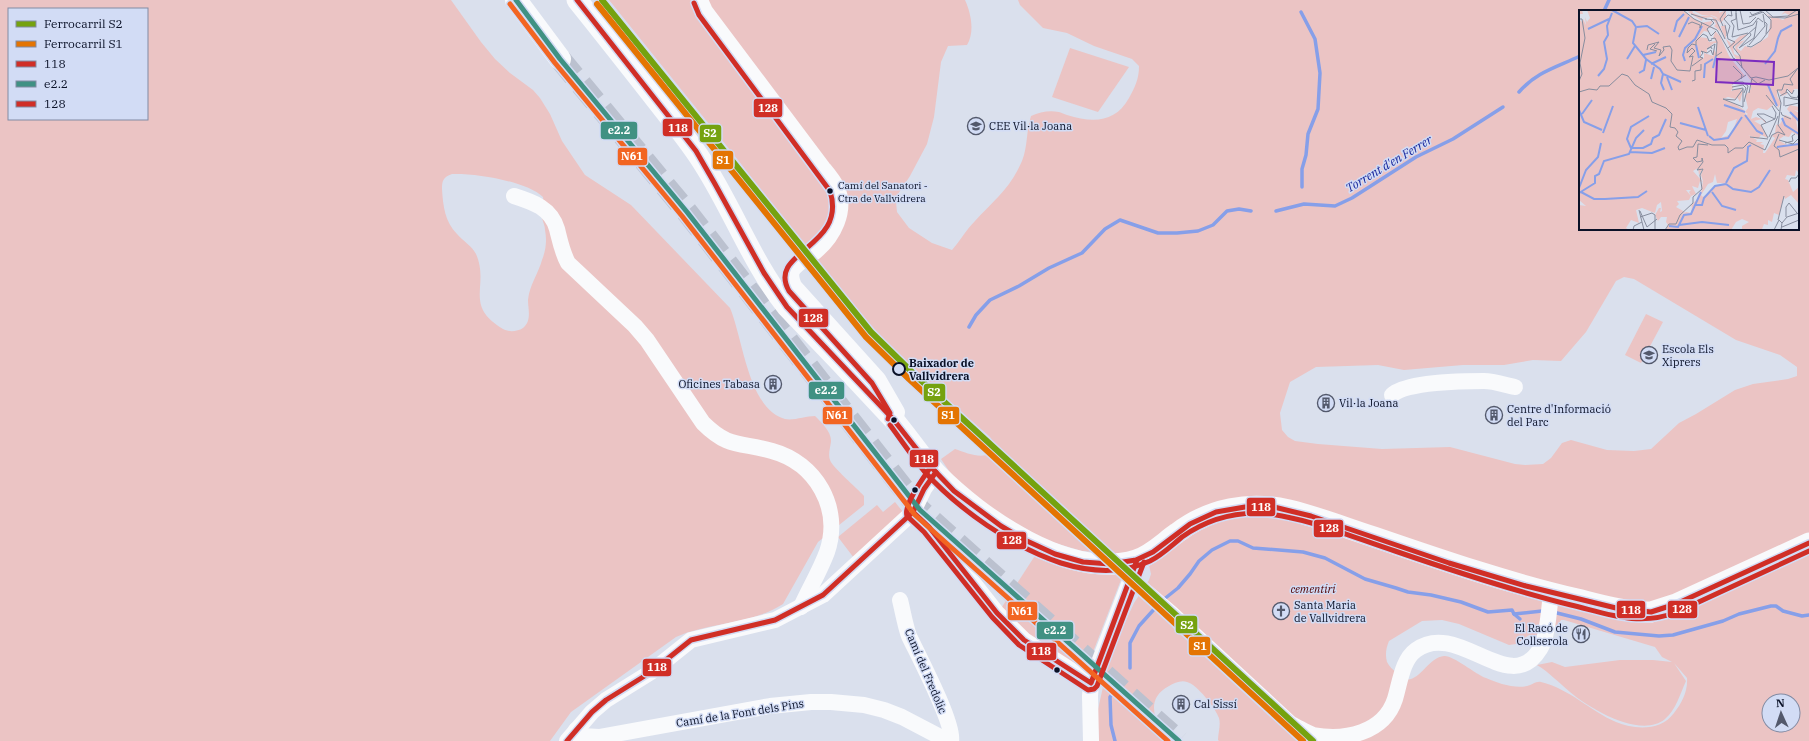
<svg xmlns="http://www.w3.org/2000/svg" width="1809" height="741" font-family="'IBM Plex Serif',serif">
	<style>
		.green { fill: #ebc4c4; fill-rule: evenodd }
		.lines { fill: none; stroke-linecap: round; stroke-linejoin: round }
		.stream { stroke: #869fe9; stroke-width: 3.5 }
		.highway-tunnel { stroke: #bbc1cf; stroke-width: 22; stroke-dasharray: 22 11; stroke-linecap: butt }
		.minor { stroke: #f9fafc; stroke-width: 16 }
		.major { stroke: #f9fafc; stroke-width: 21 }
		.highway { stroke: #f9fafc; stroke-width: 22 }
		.bus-1-casing { stroke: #d2dcf5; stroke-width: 8 }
		.bus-2-casing { stroke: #d2dcf5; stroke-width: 8 }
		.bus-3-casing { stroke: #d2dcf5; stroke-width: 8 }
		.bus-4-casing { stroke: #d2dcf5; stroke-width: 8 }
		.bus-1 { stroke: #d02e26; stroke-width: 5 }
		.bus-2 { stroke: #409183; stroke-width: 5 }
		.bus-3 { stroke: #d02e26; stroke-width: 5 }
		.bus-4 { stroke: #f26522; stroke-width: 5 }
		.rail-1-casing { stroke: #d2dcf5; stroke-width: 9 }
		.rail-2-casing { stroke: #d2dcf5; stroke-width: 9 }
		.rail-1 { stroke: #75a20f; stroke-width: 6 }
		.rail-2 { stroke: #e47402; stroke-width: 6 }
		.bus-dot { fill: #0a1127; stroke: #d2dcf5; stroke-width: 1.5 }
		.stop-dot { fill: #d2dcf5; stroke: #0a1127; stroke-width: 2 }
		.labels { text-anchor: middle; stroke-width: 3; stroke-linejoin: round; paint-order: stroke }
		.bus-label { font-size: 10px; fill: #0a1127; stroke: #d2dcf5; text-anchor: start }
		.poi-label { font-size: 11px; fill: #0a1127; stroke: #d2dcf5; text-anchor: start }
		.stop-label { font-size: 11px; font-weight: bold; fill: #0a1127; stroke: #d2dcf5; text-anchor: start }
		.park-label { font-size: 11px; font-style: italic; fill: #530303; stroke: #d2dcf5 }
		.street-label { font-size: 11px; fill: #0a1127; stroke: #d2dcf5 }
		.water-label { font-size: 12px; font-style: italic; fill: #1a289c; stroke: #d2dcf5 }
		.inset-river { fill: none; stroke: #869fe9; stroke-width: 2 }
		.inset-road { fill: none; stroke: #878d9e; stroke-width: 1 }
		.view { fill: #7b2cbf; fill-opacity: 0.15; stroke: #7b2cbf; stroke-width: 2 }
		.inset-edge { fill: none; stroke: #0a1127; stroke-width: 2 }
		.line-badge { stroke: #d2dcf5; stroke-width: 1.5 }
		.badge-label { font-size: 11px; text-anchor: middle; font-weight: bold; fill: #fff }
	</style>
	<rect width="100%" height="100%" fill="#dae0ed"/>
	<g class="green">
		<path d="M0 0H451L481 42 495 59 510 73 533 90 540 98 550 114 562 141 585 175 631 205 730 308C743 338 748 409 785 419 793 421 806 416 815 416 821 422 832 432 831 442 830 448 828 455 830 460 832 467 857 488 864 496V505L818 542 783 604C751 625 710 622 676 637L571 712 550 741H0ZM9 9H147V119H9ZM452 174C475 173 526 181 543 197 544 204 542 211 542 218 543 222 545 226 545 230 547 240 546 250 542 260 539 272 529 286 528 300 528 309 532 321 523 328 517 332 508 332 503 329 463 305 490 286 476 254 472 246 463 241 457 234 445 222 443 206 442 189 442 181 443 177 452 174Z"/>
		<path d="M609 0H965C971 13 975 32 967 45L948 46 941 62 934 117 927 144 910 176 898 194 896 202 897 212 909 228 932 243 952 250C960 241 966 230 975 221 994 200 1010 189 1022 161 1028 146 1026 131 1031 116 1040 112 1049 110 1059 112 1062 113 1064 114 1067 115 1093 123 1115 123 1129 98 1135 87 1139 79 1139 66L1132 59 1094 46 1067 33 1043 28 1020 5 1018 0H1809V741H1219L1218 740C1218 733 1221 725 1219 718 1216 709 1197 684 1187 682 1181 680 1174 683 1169 686 1143 700 1156 724 1169 741H1099L1097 714 1110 655 1134 603 1149 580 1151 574 1149 565 1120 554 1082 551 1048 541 995 512 957 483 941 459 955 449C969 454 988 462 997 447L990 437 907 364 855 308 807 251 738 160ZM1580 11H1798V229H1580ZM1624 277 1634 279 1736 340 1780 355 1797 367V376L1788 379 1753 384 1735 390 1696 414 1679 423 1651 449 1634 451 1607 450 1571 440 1562 443 1551 458 1543 464 1525 465 1515 464 1450 447 1382 449 1318 444 1295 441 1288 437 1282 430 1280 413 1290 382 1316 367 1378 365 1404 370 1463 365H1504L1533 360 1561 361 1586 332 1616 281ZM1442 620 1459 624 1509 645 1516 644 1529 635C1552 637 1548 637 1561 620H1564L1655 647 1662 657 1672 662 1653 660H1620L1565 667 1552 662 1537 665C1550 673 1559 683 1570 692 1590 709 1641 739 1665 719 1676 710 1680 694 1686 681L1674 663 1687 678C1688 691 1682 703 1674 713 1661 731 1635 730 1616 722 1590 711 1570 689 1541 682 1536 681 1532 685 1527 686 1515 689 1497 683 1486 678 1475 674 1453 655 1444 656 1426 657 1415 694 1397 673 1393 670 1389 666 1387 662 1385 655 1386 648 1389 641L1422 621ZM1769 701H1793V725H1769Z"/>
		<path d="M1070 48 1129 67 1098 112 1052 97Z"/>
		<path d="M1646 314 1663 322 1641 363 1625 355Z"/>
		<path d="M895 502 903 512 854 558 838 537 877 505 883 512Z"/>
		<path d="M1036 554 1124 572 1088 665 1062 664 1000 610Z"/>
	</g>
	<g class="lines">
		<g class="stream">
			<path d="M1604 11 1609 0"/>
			<path d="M1301 12 1315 39 1320 73 1318 109 1308 134 1306 155 1302 169V187"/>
			<path d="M1519 92C1536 72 1557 67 1580 56"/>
			<path d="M1276 211 1304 204 1335 206 1352 198 1416 157 1453 139 1503 107"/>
			<path d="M969 327 976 315 990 300 1019 286 1049 268 1082 253 1105 229 1120 220 1158 233H1177L1198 231 1213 225 1227 211 1239 209 1251 211"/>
			<path d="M1163 600 1178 588 1190 574 1199 561 1212 550 1230 541H1238L1253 548 1303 552 1325 558 1365 579 1396 588 1408 592 1431 595 1461 602 1488 612 1512 610 1514 614 1542 611"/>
			<path d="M1553 612 1581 619 1615 632 1659 636 1673 635 1723 621 1739 614 1771 606H1776L1783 611 1802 616 1809 615"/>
			<path d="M1514 614 1520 619"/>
			<path d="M1130 668V643L1139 626 1157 606"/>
			<path d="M1113 693 1110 697 1111 725 1115 741"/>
		</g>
		<path class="highway-tunnel" d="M560 59 687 212 920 510 1179 741"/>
		<g class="minor">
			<path d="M700 0 705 11 823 168C828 174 834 181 837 188 847 211 833 237 816 251 809 257 796 263 792 271 790 276 792 281 794 286L878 379 897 412 895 421"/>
			<path d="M514 196C533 202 551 208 557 229 560 241 562 252 568 263L635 326 647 340 703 423C729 449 741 442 772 451 816 463 842 508 827 552 820 571 809 589 801 607"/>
			<path d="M1392 395C1406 382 1464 381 1484 381 1494 381 1505 385 1515 387"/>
			<path d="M913 512 929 527 997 613 1024 640 1091 683"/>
			<path d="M1131 579 1172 614 1291 724C1298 727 1305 732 1313 735 1345 741 1384 733 1395 699 1400 683 1402 660 1416 650 1458 619 1510 699 1540 649 1548 637 1549 608 1551 593"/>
			<path d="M900 600C903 612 905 625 909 636 918 655 955 725 951 741"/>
			<path d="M576 730 582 736 599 737 770 706 811 702H831L864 705 884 710 902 717 948 741"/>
			<path d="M567 741 592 712 606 700 651 672 691 640 775 620 823 595 913 512 924 489 936 472"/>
			<path d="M1091 741 1090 696 1091 683 1134 571"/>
		</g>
		<path class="major" d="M577 0C606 36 635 73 664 110 678 128 693 146 705 166 734 212 753 264 787 307 823 344 858 381 893 419 908 436 920 456 936 473 980 518 1069 581 1136 560 1152 555 1164 542 1177 533 1210 508 1249 501 1289 510 1318 517 1346 528 1374 537 1441 560 1508 583 1577 599 1598 604 1619 610 1640 612H1651L1676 604 1809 543"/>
		<path class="highway" d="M516 0 560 59"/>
		<g class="bus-1-casing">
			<g id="bus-1">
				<path d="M577 0 696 151 715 184 764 273 787 307 893 419 930 466 954 491 1001 526 1027 541 1055 554 1083 562 1110 564 1136 560 1153 552 1190 524 1216 512 1245 507H1274L1311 516 1449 563 1526 586 1616 608 1651 612 1676 604 1809 543"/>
				<path d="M913 512 929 527 997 613 1024 640 1091 683 1137 560"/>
				<path d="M567 741 592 712 606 700 651 672 691 640 775 620 823 595 913 512 924 489 936 472"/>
			</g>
		</g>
		<g class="bus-2-casing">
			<path id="bus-2" d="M516 0 560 59 687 212 920 510 1179 741"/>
		</g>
		<g class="bus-3-casing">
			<g id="bus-3">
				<path d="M694 3 699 15 830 191C848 248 766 251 789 291L872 383 890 413 888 419"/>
				<path d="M890 425C901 440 912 456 924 471 958 509 1012 547 1061 563 1090 572 1122 574 1150 561 1162 555 1172 545 1182 537 1212 516 1246 509 1282 516 1320 523 1358 539 1395 551 1453 571 1511 590 1571 605 1608 614 1639 627 1677 612L1809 551"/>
				<path d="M930 468C924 477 903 505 907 516L924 532 992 617 1019 645 1088 690 1094 689 1097 686 1144 562"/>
			</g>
		</g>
		<g class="bus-4-casing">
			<path id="bus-4" d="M510 4 555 63 682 216 915 515 1168 741"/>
		</g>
		<use href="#bus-1" class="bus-1"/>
		<use href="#bus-2" class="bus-2"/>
		<use href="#bus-3" class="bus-3"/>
		<use href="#bus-4" class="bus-4"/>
		<g class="rail-1-casing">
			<path id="rail-1" d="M602 0 871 332 914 374 1313 741"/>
		</g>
		<g class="rail-2-casing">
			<path id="rail-2" d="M597 4 866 337 909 379 1303 741"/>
		</g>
		<use href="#rail-1" class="rail-1"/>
		<use href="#rail-2" class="rail-2"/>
	</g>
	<defs>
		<g id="school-ring" transform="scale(0.9)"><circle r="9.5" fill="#d2dcf5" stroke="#53596c" stroke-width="1.5"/><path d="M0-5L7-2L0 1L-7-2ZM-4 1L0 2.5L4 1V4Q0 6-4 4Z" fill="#53596c"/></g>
		<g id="building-ring" transform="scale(0.9)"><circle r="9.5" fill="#d2dcf5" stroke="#53596c" stroke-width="1.5"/><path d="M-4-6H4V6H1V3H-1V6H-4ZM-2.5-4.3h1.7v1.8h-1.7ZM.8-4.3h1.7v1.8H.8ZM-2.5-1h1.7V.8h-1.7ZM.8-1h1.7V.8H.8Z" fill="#53596c"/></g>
		<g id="church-ring" transform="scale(0.9)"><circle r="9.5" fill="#d2dcf5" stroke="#53596c" stroke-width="1.5"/><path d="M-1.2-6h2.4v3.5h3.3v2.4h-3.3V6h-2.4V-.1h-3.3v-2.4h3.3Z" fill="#53596c"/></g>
		<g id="restaurant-ring" transform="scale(0.9)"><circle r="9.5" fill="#d2dcf5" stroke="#53596c" stroke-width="1.5"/><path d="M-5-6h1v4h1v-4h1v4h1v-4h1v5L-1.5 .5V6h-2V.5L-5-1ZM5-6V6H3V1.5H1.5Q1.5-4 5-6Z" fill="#53596c"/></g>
	</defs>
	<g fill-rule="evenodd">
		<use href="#school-ring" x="976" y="126"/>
		<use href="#school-ring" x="1649" y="355"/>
		<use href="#building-ring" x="773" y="384"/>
		<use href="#building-ring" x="1326" y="403"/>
		<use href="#building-ring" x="1494" y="415"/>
		<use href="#church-ring" x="1281" y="611"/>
		<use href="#restaurant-ring" x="1581" y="634"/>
		<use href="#building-ring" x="1181" y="704"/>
	</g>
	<g class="bus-dot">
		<circle cx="830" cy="191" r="3.5"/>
		<circle cx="894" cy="420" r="3.5"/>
		<circle cx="915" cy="490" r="3.5"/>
		<circle cx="1057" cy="670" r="3.5"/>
	</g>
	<circle class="stop-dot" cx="899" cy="369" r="6"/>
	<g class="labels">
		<g class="bus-label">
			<text x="838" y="189">Camí del Sanatori -<tspan x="838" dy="13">Ctra de Vallvidrera</tspan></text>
		</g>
		<g class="poi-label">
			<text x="989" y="130">CEE Vil·la Joana</text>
			<text x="1662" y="353">Escola Els<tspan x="1662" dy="13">Xiprers</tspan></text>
			<text x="760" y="388" text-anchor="end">Oficines Tabasa</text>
			<text x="1339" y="407">Vil·la Joana</text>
			<text x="1507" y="413">Centre d'Informació<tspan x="1507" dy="13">del Parc</tspan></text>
			<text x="1294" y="609">Santa Maria<tspan x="1294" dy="13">de Vallvidrera</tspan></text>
			<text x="1568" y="632" text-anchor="end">El Racó de<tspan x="1568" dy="13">Collserola</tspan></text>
			<text x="1194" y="708">Cal Sissí</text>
		</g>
		<g class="stop-label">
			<text x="909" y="367">Baixador de<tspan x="909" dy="13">Vallvidrera</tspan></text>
		</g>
		<g class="park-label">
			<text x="1313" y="593">cementiri</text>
		</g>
		<g class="street-label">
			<text transform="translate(926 671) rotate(67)" y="4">Camí del Fredolic</text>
			<text transform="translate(740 713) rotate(-9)" y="4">Camí de la Font dels Pins</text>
		</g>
		<g class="water-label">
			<text transform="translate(1389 164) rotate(-31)" y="4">Torrent d'en Ferrer</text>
		</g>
	</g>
	<g transform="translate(1579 10)">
		<rect width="220" height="220" fill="#dae0ed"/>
		<path d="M0 0H3L4 4H1L0 9 3 12 4 9 7 15 6 7 8 12 11 8 8 0H103L121 13 134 11 131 16 141 26 150 46 166 66 152 76H155L152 81 163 78 161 82 164 80 161 92 158 87 160 84 157 89 149 87 144 89 156 94 165 100 167 105 169 104 166 102 169 98 166 86 172 79V71L154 44 143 21 142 16H146L144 12 147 16V29L152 33 151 35 161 26 169 24 154 37 155 44 159 46 161 43H158L156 37 160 32 166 30 158 38 162 41 166 36 172 38 189 27 192 8 186 3 193 7 207 6 199 8 204 10 210 5 206 3 202 5 207 0H220L219 79H215L213 84 208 78V84L203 86 198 79V86L202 93 199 98 197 93 188 100 179 98 174 101 172 109 177 107 186 110 187 114 183 109 175 111 182 115 189 128 182 125 179 129 169 125 178 130 177 132H184L181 134 185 135 184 143H186L196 128 193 126 196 123 197 115 201 114 206 105 213 108V105L208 99 211 95 220 97V101L215 100 220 103V113L217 110 220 126 213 122 210 127 205 126 199 130 210 136 220 132 219 162 217 160 216 166 208 165 206 169 209 170 214 182 220 177V194L212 185 206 189 205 186 200 205 195 203 193 212 189 210V215L185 214 183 219 186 220H163V216L170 212 163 209 157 212 152 220H87L89 215 87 212 88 207H82L79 211 76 205 80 198H82L81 202 83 201 82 192 78 195 76 203 63 198 57 200 60 213 52 210 47 218 50 220H0V195L7 196 0 190ZM128 18H134L136 22 134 28 137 31 130 32 128 28 120 27 125 21 130 22ZM135 33H138L137 43 135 39 134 46 125 43V48H122V41L128 43V39ZM158 109 153 124 142 128 147 121 149 112ZM119 158 120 165 123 160 122 158 124 160 122 165 124 171 122 184 120 183 118 189 111 197 113 196 112 203 107 202 102 206 106 202 97 197 100 194 98 191 110 190 112 186 107 180H112L110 182 112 186 117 184 113 176 119 178 121 171 124 172 114 161ZM136 164 138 173H146L139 175 124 187 122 185 129 174 134 172ZM113 0H141L140 3 147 0V7L142 13 138 10 142 22 135 16 137 14 133 7 124 8 123 11 109 2 113 0 114 3 122 6 131 5 139 9 137 7 132 5H123Z" fill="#ebc4c4" fill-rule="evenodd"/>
		<path class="inset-river" d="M33 0 53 11 57 17 54 33 67 49 81 59 84 64 102 72M58 17 68 16 80 24M9 19 30 9M95 22 98 11 105 4M100 27 110 7M199 28 202 21 213 15M117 35 120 48M64 45 77 42M48 49 56 36M106 51 104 45 106 38 116 29 123 16M72 54 87 47M186 54 196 41 199 28M134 58 137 46M60 63 65 60 67 50M84 64 82 73 85 80M19 66 25 59 28 49 25 32 29 25 28 16 33 3M88 67 93 80M125 68 126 54 134 49M72 69 75 57M189 75 198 96M145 95 166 102M119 97 129 126M0 100 5 112 23 120M211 102 220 111M3 104 13 90M166 105 178 121 184 124M203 108 206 115 220 124M101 113 127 120M24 123 34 96M130 126 135 130 149 128 163 107M198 137 220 134M52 138 48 129 52 117 70 106M53 138H64L72 134 74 128 80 125 87 109M51 142 73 143 86 138M147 173 155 158 168 151 169 137 172 135M147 174 154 179 172 182 180 177 191 160M0 178 7 160 19 147 22 133M2 182 15 189H26L59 187 68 181M133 182 143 196 157 200M0 183 16 173V166L20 164 25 151 50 144 57 128 65 120M116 195H123L125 188 136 176 147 174M100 215 123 212 150 215M90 216 99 217 105 205 112 204 122 182"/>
		<path class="inset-road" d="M104 0 115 9 138 20 156 51M157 0V9L152 11 155 16 153 27 169 23M161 0 164 14 171 13 177 7M186 0 194 7 209 6 218 0M171 2 173 5 183 1M157 3 159 20 174 15 179 8 184 12M112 4 128 9M170 7 184 2 192 10V18L182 31M189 7 206 8 220 4M0 9H3L6 28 1 53 3 64 0 71M126 9 137 10 146 29M132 10 135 13 128 19 132 26 137 21M186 12 188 14 187 24M109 14 113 12 121 15V18L123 13M146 15 149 29M144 16 141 9 147 0M171 23 172 25 160 38 175 28M148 26 151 16 145 9 149 5 153 6 152 0M175 28 178 11M132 29 136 28 138 32 137 46 143 42M149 29 156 32 149 38M76 34 71 39 78 41M170 35 186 16 184 4M168 36 172 37 182 31M133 39 132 37 128 39 136 34M68 40 69 35 80 32 75 38 82 40 80 46 85 40 84 37 91 36 93 40 92 51 98 60 111 61 114 46 110 47M110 47 116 41 113 38 108 43 109 38 113 34 117 35V31L124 24 128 26 130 31 133 30M155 48 172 68 177 67 190 70 209 66 219 58 211 69 214 75 205 74 203 80H198L202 93 199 115 206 125M113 56 124 48 121 47 124 43 122 41 128 43 132 40 133 43 134 45 136 34M154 56 163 65 162 69M163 58 161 46 154 37 177 17M173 69 179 74 186 70M113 71 116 70V61L122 60V54M155 72H164L169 76 165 92M153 74 167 65M153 77 164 75 167 78 165 83M0 82 10 79 18 80 21 76H30L43 64 49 66 56 75 70 84 73 92 87 98 93 104 91 117 96 118 99 122 97 126 103 131 99 137 100 140 108 137H114L118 130 133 135H146L149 138V143L156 138H164L170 132 186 140 193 125 199 122 206 125M207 82 208 79 213 84 215 80M170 83 173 68M187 85 200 101M201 86 208 82 212 87 218 88 220 84M144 89 164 97V78L153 80M144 89 156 90 164 79M193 96 197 103 196 109M205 96V87L220 90M206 96 220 93M202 102 203 105 212 109M178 104H185L196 109M178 104 187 112M200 124 195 136 200 140 201 147 220 139M171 127 189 129M190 127 199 106M189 128 182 115 196 109M200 130 214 134 220 128M206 133 214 131 213 126 216 124M210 172 212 168H217L220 164M60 200 65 220M61 201 68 217M61 207 73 203 76 205V220M207 207V197L210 193 218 203M199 210 205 186M203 213 208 207 220 203M68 217 78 209M203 217 220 210M54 220 55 216 63 212M86 220 90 214H97L101 205 114 193V187L123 179 121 165 124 159 118 160 124 152 123 148V151L118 152 114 148 118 147 119 134 129 135M195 220 200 210 203 213 202 220"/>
		<path class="view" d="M138 49 195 52 194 75 137 72Z"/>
		<rect width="220" height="220" class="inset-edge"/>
	</g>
	<g class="line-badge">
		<rect x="753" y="98" width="30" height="20" rx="4" fill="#d02e26"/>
		<rect x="662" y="118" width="31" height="19" rx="4" fill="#d02e26"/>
		<rect x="600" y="121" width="38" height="19" rx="4" fill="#409183"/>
		<rect x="699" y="124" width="23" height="19" rx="4" fill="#75a20f"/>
		<rect x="617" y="147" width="31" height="19" rx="4" fill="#f26522"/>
		<rect x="712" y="150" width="22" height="20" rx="4" fill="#e47402"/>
		<rect x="798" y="308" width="31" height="20" rx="4" fill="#d02e26"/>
		<rect x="808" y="381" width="37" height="19" rx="4" fill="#409183"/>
		<rect x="923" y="383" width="23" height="19" rx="4" fill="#75a20f"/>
		<rect x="937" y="406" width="23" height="19" rx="4" fill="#e47402"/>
		<rect x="822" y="406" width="31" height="19" rx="4" fill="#f26522"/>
		<rect x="909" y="449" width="30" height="19" rx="4" fill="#d02e26"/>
		<rect x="1246" y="497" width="30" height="20" rx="4" fill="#d02e26"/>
		<rect x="1313" y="519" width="31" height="19" rx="4" fill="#d02e26"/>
		<rect x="996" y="531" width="31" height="19" rx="4" fill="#d02e26"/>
		<rect x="1667" y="600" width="31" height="19" rx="4" fill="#d02e26"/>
		<rect x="1616" y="600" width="30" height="19" rx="4" fill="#d02e26"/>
		<rect x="1007" y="601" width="31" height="20" rx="4" fill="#f26522"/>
		<rect x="1175" y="615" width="23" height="19" rx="4" fill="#75a20f"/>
		<rect x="1036" y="621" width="38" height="19" rx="4" fill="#409183"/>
		<rect x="1188" y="636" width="23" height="20" rx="4" fill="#e47402"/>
		<rect x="1026" y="642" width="31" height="19" rx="4" fill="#d02e26"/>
		<rect x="642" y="658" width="30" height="19" rx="4" fill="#d02e26"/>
	</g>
	<g class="badge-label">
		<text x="768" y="112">128</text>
		<text x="678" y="132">118</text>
		<text x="619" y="134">e2.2</text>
		<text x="710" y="137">S2</text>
		<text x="632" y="160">N61</text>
		<text x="723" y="164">S1</text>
		<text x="813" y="322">128</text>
		<text x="826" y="394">e2.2</text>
		<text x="934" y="396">S2</text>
		<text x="948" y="419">S1</text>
		<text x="837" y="419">N61</text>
		<text x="924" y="463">118</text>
		<text x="1261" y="511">118</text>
		<text x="1329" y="532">128</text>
		<text x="1012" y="544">128</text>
		<text x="1682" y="613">128</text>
		<text x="1631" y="614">118</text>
		<text x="1022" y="615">N61</text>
		<text x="1187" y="629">S2</text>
		<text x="1055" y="634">e2.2</text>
		<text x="1200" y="650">S1</text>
		<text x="1041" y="655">118</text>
		<text x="657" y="671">118</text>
	</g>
	<rect x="8" y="8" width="140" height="112" fill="#d2dcf5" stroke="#828ba3"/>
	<rect x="16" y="21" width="20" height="6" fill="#75a20f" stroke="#828ba3"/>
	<text x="44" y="28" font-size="12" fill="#0a1127">Ferrocarril S2</text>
	<rect x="16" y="41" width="20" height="6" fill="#e47402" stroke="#828ba3"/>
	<text x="44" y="48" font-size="12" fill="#0a1127">Ferrocarril S1</text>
	<rect x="16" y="61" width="20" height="6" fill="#d02e26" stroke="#828ba3"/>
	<text x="44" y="68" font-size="12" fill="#0a1127">118</text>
	<rect x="16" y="81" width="20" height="6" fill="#409183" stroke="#828ba3"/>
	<text x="44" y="88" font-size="12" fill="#0a1127">e2.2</text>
	<rect x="16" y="101" width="20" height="6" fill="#d02e26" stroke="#828ba3"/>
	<text x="44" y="108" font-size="12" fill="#0a1127">128</text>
	<g transform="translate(1781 713) rotate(357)"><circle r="19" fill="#d2dcf5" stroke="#828ba3"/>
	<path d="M0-3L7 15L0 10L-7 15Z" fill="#53596c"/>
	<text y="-6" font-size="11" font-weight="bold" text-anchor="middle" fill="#0a1127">N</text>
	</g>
</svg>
